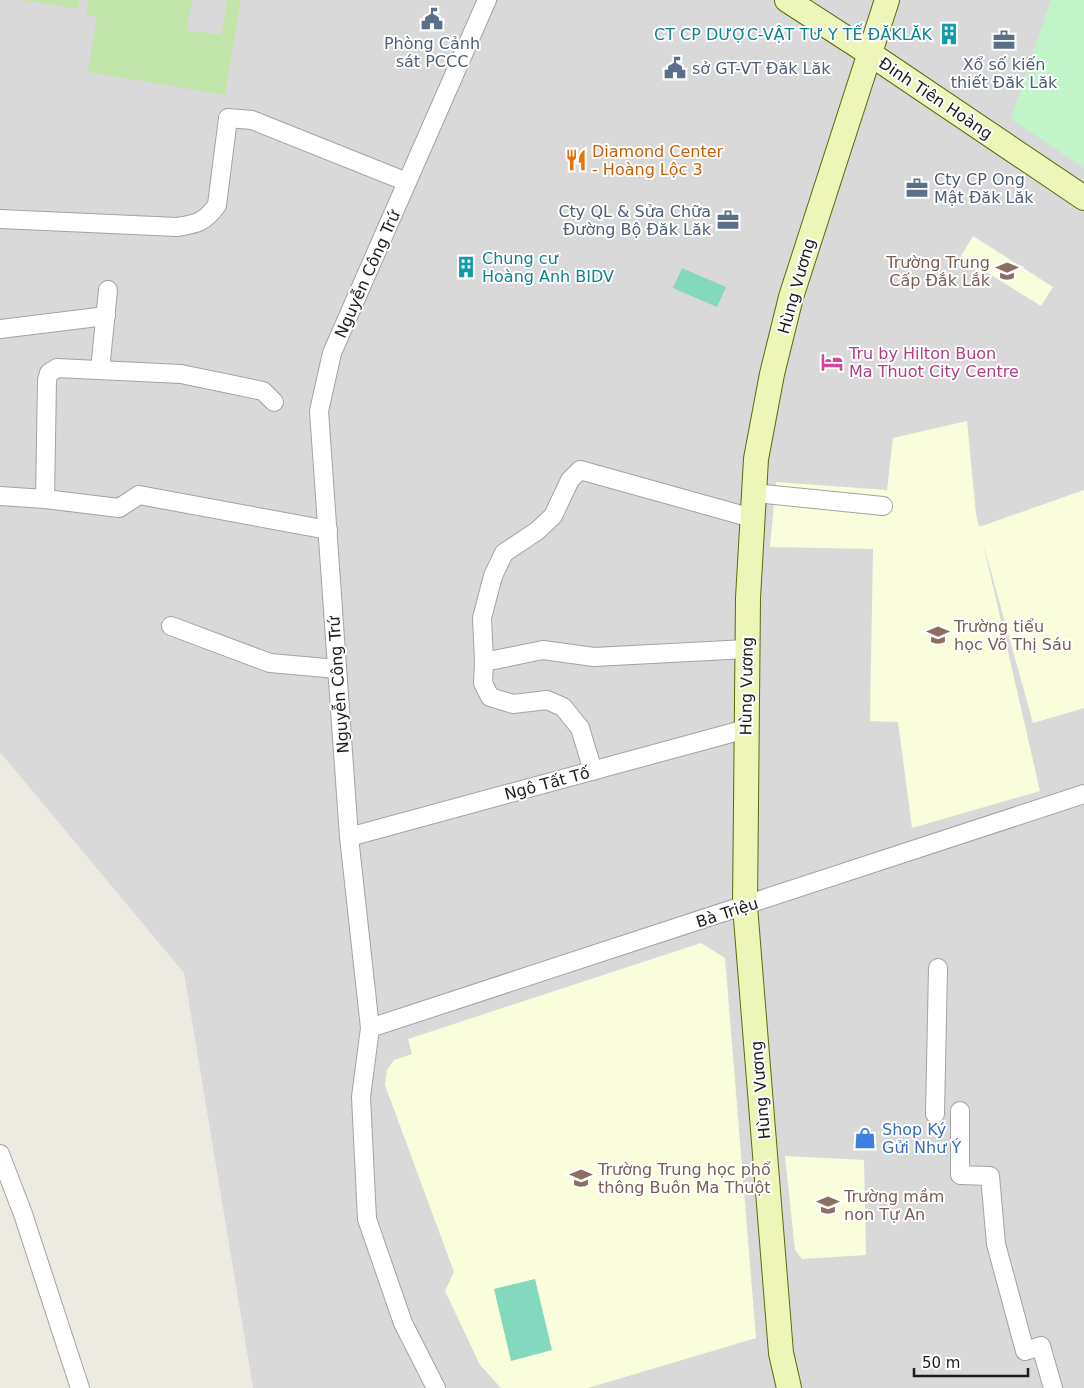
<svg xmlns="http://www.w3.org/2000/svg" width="1084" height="1388" font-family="'DejaVu Sans',sans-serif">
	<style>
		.residential { fill: #dad9d9 }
		.education { fill: #fafddb }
		.grass { fill: #c2e5ab }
		.park { fill: #c1f5c9 }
		.pitch { fill: #84d8be }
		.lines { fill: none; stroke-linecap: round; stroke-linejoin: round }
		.street-casing { stroke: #a3a3a3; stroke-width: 20 }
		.secondary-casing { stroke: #596b0b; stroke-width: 26 }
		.street { stroke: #fff; stroke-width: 18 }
		.secondary { stroke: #edf5b8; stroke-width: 24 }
		.labels { text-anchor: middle; stroke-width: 4; stroke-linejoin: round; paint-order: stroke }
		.culture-label { font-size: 16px; fill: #0d838f; stroke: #fff; text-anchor: end }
		.service-label { font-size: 16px; fill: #4e5e75; stroke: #fff }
		.street-label { font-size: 16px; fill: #1c1c1c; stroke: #fff }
		.food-label { font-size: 16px; fill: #c56008; stroke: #fff; text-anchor: start }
		.education-label { font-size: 16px; fill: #785e54; stroke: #fff; text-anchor: start }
		.hotel-label { font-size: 16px; fill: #b23c85; stroke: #fff; text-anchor: start }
		.shop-label { font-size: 16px; fill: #366cbe; stroke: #fff; text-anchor: start }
	</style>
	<rect width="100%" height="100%" fill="#edeae2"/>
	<path class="residential" d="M0 0H1084V1388H253L184 973 0 752Z"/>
	<g class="education">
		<path d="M973 236 1053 287 1041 306 961 256Z"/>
		<path d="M967 421 976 514 979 527 1084 490V708L1033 723 983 543 1040 791 912 828 898 722 870 721 873 549 770 547 776 482 887 490 893 438Z"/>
		<path d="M701 943 725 958 756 1338 588 1388H501L480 1365 445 1291 454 1272 385 1085 387 1070 394 1060 412 1054 408 1039Z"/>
		<path d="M785 1156 864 1160 866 1255 802 1259 795 1250Z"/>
	</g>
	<g class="grass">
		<path d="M22 0H79L78 9Z"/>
		<path d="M88 0H192L187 30 221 35 227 0H241L225 95 88 72 97 17 86 15Z"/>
	</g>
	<path class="park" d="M1051 0H1084V168L1011 119Z"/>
	<g class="pitch">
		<path d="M682 268 726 287 717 307 673 288Z"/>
		<path d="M535 1279 552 1350 511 1361 494 1289Z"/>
	</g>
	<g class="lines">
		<g class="street-casing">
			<g id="street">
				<path d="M0 219 177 227C197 224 205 222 217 205L228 118 252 120 407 182"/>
				<path d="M0 329 106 316"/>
				<path d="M100 370 108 290"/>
				<path d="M754 493 883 506"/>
				<path d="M0 496 45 499 119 508 139 495 328 530"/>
				<path d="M45 499 47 380 49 373 57 368 181 374 263 391 274 402"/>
				<path d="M171 626 270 663 337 669"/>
				<path d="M484 662 482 618 493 576 504 553 537 531 553 516 570 480 580 470 752 518"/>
				<path d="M593 771 580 728 563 707 547 700 513 704 490 697 483 683 484 662 543 650 594 657 747 649"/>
				<path d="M349 837 746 729"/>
				<path d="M370 1028 1084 794"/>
				<path d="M960 1111V1175L990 1176 996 1244 1025 1351 1041 1346 1053 1388"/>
				<path d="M935 1114 938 968"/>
				<path d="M0 1154 23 1214 80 1388"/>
				<path d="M436 1388 403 1323 367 1219 361 1097 370 1028 349 837 319 411 332 353 487 0"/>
			</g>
		</g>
		<g class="secondary-casing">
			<g id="secondary">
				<path d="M787 0 869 53 1084 198"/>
				<path d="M789 1388 781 1353 745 906 748 598 756 459 772 374 791 297 887 0"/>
			</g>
		</g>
		<use href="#street" class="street"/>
		<use href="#secondary" class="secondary"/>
	</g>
	<defs>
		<g id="civic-bare" transform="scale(1.725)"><path d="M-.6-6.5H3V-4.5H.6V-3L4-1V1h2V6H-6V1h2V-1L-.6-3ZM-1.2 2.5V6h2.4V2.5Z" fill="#5c6f8a" stroke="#fff" stroke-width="2.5" paint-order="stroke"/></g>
		<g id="building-bare" transform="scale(1.725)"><path d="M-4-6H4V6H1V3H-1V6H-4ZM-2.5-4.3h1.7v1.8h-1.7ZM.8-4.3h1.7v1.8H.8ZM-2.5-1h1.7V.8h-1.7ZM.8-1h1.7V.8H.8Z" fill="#0f9aa8" stroke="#fff" stroke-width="2.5" paint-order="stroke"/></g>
		<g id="office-bare" transform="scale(1.725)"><path d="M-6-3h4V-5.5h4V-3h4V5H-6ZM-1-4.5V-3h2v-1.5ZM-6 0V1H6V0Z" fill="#5c6f8a" stroke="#fff" stroke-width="2.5" paint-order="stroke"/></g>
		<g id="restaurant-bare" transform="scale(1.725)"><path d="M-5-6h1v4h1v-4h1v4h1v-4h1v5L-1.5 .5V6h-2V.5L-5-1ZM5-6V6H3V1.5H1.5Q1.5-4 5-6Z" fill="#e8710a" stroke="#fff" stroke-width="2.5" paint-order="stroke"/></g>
		<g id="school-bare" transform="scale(1.725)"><path d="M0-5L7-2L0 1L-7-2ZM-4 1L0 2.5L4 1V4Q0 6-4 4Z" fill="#8d6e63" stroke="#fff" stroke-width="2.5" paint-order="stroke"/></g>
		<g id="hotel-bare" transform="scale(1.725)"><path d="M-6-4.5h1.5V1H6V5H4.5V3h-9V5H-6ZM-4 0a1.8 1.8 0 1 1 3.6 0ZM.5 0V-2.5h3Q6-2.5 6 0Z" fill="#d1479c" stroke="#fff" stroke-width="2.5" paint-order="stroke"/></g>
		<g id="shop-bare" transform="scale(1.725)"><path d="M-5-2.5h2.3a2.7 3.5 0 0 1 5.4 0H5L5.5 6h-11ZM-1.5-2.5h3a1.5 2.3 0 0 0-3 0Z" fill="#3f7fe0" stroke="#fff" stroke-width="2.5" paint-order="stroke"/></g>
	</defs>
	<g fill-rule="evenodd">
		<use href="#civic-bare" x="432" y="19"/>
		<use href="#building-bare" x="949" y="34"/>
		<use href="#office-bare" x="1004" y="40"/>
		<use href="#civic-bare" x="675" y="68"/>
		<use href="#restaurant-bare" x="576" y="160"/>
		<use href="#office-bare" x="917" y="188"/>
		<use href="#office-bare" x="728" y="220"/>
		<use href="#building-bare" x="466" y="267"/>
		<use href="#school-bare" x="1007" y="271"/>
		<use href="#hotel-bare" x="832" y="362"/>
		<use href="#school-bare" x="938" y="635"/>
		<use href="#shop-bare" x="865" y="1138"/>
		<use href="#school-bare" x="581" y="1178"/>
		<use href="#school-bare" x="828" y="1205"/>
	</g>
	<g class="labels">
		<g class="culture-label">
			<text x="932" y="40">CT CP DƯỢC-VẬT TƯ Y TẾ ĐĂKLĂK</text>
			<text x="482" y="264" text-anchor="start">Chung cư<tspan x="482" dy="18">Hoàng Anh BIDV</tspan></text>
		</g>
		<g class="service-label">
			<text x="432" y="49">Phòng Cảnh<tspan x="432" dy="18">sát PCCC</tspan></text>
			<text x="1004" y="70">Xổ số kiến<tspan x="1004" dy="18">thiết Đăk Lăk</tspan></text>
			<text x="692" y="74" text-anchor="start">sở GT-VT Đăk Lăk</text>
			<text x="934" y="185" text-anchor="start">Cty CP Ong<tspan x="934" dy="18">Mật Đăk Lăk</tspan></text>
			<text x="711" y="217" text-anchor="end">Cty QL &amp; Sửa Chữa<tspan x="711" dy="18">Đường Bộ Đăk Lăk</tspan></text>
		</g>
		<g class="street-label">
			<text transform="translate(936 98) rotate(34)" y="6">Đinh Tiên Hoàng</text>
			<text transform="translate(367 274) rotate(-66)" y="6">Nguyễn Công Trứ</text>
			<text transform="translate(796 286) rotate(-74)" y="6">Hùng Vương</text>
			<text transform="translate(338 685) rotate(-94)" y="6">Nguyễn Công Trứ</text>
			<text transform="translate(746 686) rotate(-89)" y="6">Hùng Vương</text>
			<text transform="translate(547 783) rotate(-15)" y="6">Ngô Tất Tố</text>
			<text transform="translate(727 912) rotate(-18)" y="6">Bà Triệu</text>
			<text transform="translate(760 1090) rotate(-95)" y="6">Hùng Vương</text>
		</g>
		<g class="food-label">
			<text x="592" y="157">Diamond Center<tspan x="592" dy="18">- Hoàng Lộc 3</tspan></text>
		</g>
		<g class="education-label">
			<text x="990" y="268" text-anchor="end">Trường Trung<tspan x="990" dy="18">Cấp Đắk Lắk</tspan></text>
			<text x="954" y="632">Trường tiểu<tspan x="954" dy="18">học Võ Thị Sáu</tspan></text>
			<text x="598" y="1175">Trường Trung học phổ<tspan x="598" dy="18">thông Buôn Ma Thuột</tspan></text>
			<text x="844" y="1202">Trường mầm<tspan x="844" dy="18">non Tự An</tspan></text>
		</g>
		<g class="hotel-label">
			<text x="849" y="359">Tru by Hilton Buon<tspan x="849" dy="18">Ma Thuot City Centre</tspan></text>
		</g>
		<g class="shop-label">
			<text x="882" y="1135">Shop Ký<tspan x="882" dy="18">Gửi Như Ý</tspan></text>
		</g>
	</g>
	<path d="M914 1368v8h114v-8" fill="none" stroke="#1c1c1c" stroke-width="2.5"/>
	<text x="922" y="1368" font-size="15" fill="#1c1c1c" stroke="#ffffff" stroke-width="4" paint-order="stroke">50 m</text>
</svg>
